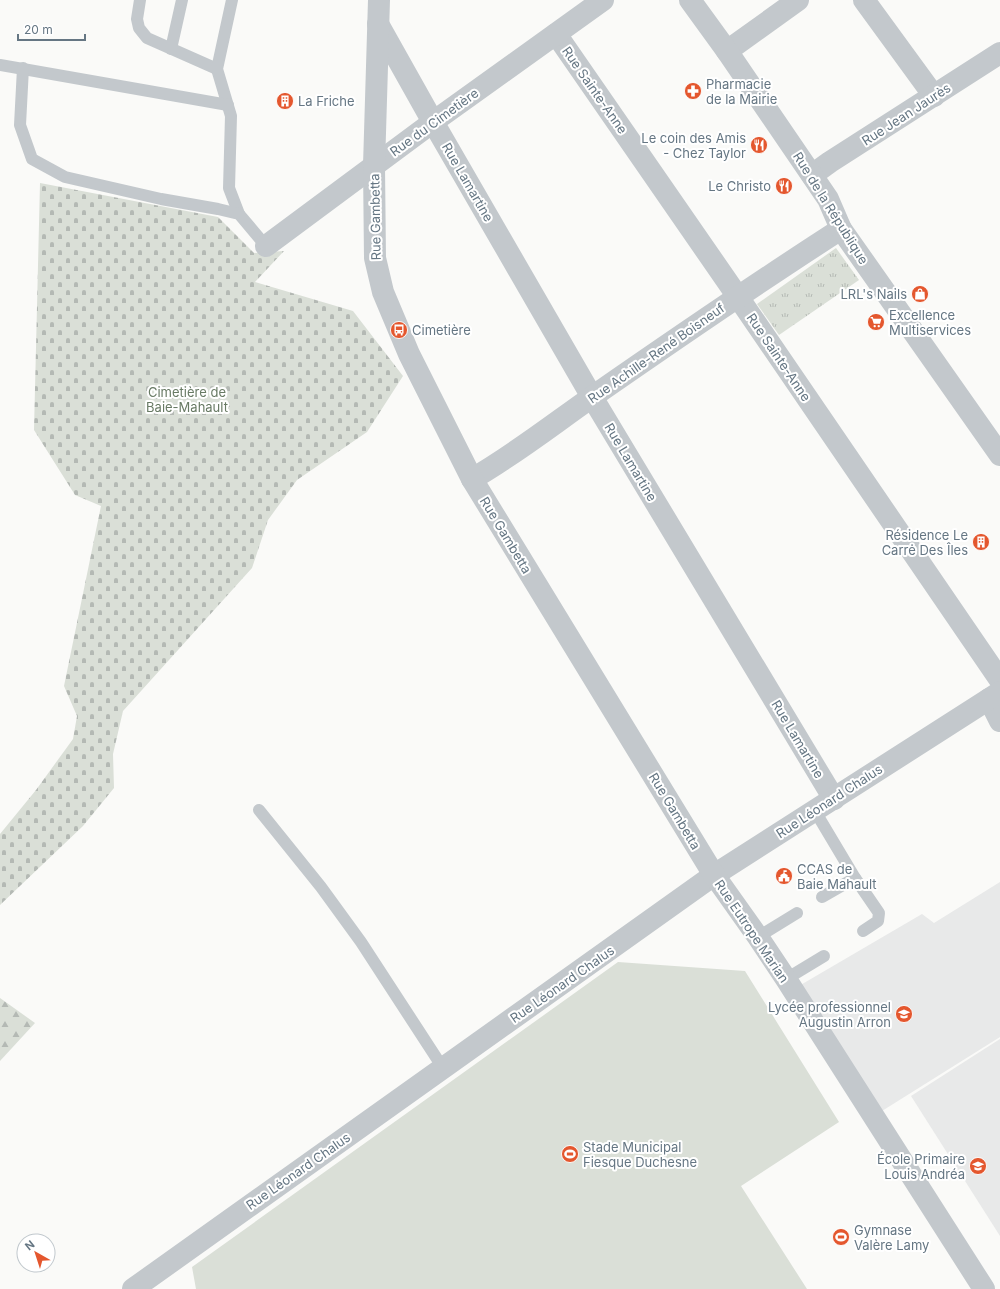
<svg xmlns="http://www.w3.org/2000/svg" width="1000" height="1289" font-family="Inter,sans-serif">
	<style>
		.built { fill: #e8e9e9 }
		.grass { fill: url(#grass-tufts) }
		.forest { fill: url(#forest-firs) }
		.cemetery { fill: url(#cemetery-stones) }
		.pitch { fill: #dadfd7 }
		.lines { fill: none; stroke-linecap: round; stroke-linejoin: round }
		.service { stroke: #c3c8cc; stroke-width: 12 }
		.minor { stroke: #c3c8cc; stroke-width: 22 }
		.tertiary { stroke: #c3c8cc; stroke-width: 22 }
		.labels { text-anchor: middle; stroke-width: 4; stroke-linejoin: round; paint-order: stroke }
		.poi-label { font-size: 13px; fill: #657683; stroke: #fff; text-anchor: start }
		.street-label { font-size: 13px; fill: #657683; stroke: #fff }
		.park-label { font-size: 13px; fill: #687a64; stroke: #fff }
	</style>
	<defs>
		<pattern id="grass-tufts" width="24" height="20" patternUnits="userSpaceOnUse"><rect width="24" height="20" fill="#dadfd7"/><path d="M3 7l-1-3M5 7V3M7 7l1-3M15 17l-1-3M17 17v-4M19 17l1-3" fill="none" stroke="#b4b9b4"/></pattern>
		<pattern id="forest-firs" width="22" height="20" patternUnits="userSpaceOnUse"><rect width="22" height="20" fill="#dadfd7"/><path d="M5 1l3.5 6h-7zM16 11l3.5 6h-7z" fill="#b4b9b4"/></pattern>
		<pattern id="cemetery-stones" width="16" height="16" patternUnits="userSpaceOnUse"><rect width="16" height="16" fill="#dadfd7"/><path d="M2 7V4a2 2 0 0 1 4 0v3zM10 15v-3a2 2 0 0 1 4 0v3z" fill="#b4b9b4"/></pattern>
	</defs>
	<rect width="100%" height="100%" fill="#fafaf8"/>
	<g class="built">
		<path d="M1000 882V1037L874 1116 792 990 922 914 934 923Z"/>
		<path d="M1000 1039V1236L911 1096Z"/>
	</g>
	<path class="grass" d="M836 248 859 280 779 335 757 304Z"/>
	<path class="forest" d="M0 998 35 1023 0 1061Z"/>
	<path class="cemetery" d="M40 183 218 217 254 253 284 251 255 282 353 311 403 376 367 432 297 480 268 520 252 568 123 711 113 754 114 788 83 826 0 905V834L36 790 73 739 77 716 64 686 101 506 75 495 34 430Z"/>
	<path class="pitch" d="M618 962 745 971 839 1122 741 1186 807 1289H196L192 1267Z"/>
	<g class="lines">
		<g class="service">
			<path d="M140 0 137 19 139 28 147 38 217 69"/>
			<path d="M232 0 217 69 231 116 229 188 239 214"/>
			<path d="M171 49 182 0"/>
			<path d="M0 65 228 105"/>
			<path d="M23 68 20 125 32 159 65 177 161 199 218 209 239 214 266 246"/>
			<path d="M259 810 321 887 361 942 443 1068"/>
			<path d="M815 811 855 878 879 913 878 921 863 931"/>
			<path d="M822 897 855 878"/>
			<path d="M758 937 797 913"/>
			<path d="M786 979 824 956"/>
		</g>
		<g class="minor">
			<path d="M864 0 934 96"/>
			<path d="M378 24 433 122 592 397 834 799"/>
			<path d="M556 34 738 297 1000 680"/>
			<path d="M727 51 798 0"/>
			<path d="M812 175 830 162 1000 53"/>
			<path d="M266 246 433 122 603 0"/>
			<path d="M472 479C514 455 552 425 592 397 674 340 757 283 841 229"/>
			<path d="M989 699 1000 721"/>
			<path d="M133 1289 714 875 1000 692"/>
		</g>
		<g class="tertiary">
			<path d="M379 0 374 166 375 258 383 292 409 354 472 479 714 875 758 937 786 979 984 1289"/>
			<path d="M690 0 727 51 828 199 841 229 1000 455"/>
		</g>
	</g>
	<defs>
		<g id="pharmacy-disc" transform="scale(0.9)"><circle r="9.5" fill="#e4572e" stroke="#fff"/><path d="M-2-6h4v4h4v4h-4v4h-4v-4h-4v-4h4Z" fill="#fff"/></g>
		<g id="building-disc" transform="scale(0.9)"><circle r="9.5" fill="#e4572e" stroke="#fff"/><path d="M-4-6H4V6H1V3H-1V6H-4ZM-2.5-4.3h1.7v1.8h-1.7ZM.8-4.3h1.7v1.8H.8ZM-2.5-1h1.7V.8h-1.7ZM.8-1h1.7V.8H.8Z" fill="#fff"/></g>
		<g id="restaurant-disc" transform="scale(0.9)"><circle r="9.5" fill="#e4572e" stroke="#fff"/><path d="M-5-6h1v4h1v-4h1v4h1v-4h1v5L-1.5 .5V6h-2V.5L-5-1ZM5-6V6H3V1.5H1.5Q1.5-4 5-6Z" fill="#fff"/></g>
		<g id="shop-disc" transform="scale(0.9)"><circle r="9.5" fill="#e4572e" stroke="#fff"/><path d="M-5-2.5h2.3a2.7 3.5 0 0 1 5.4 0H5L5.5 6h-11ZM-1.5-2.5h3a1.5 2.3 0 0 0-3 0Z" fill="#fff"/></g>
		<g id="supermarket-disc" transform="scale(0.9)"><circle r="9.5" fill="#e4572e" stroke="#fff"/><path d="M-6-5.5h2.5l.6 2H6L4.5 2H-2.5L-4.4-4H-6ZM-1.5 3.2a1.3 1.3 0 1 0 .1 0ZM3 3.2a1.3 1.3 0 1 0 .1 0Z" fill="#fff"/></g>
		<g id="bus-disc" transform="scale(0.9)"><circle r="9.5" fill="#e4572e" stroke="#fff"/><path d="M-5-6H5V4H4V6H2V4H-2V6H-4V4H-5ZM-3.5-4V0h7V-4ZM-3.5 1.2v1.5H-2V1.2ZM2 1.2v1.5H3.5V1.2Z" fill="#fff"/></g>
		<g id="civic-disc" transform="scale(0.9)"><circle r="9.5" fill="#e4572e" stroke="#fff"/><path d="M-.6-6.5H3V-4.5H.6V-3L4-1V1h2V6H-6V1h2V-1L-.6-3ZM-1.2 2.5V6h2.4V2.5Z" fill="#fff"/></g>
		<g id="school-disc" transform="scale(0.9)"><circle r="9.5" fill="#e4572e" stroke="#fff"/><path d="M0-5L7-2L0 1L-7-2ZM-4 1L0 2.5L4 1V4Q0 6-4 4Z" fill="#fff"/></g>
		<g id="stadium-disc" transform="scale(0.9)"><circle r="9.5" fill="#e4572e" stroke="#fff"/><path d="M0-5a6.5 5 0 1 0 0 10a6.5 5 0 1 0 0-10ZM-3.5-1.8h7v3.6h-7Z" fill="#fff"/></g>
	</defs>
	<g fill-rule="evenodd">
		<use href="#pharmacy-disc" x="693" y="91"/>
		<use href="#building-disc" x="285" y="101"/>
		<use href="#restaurant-disc" x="759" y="145"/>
		<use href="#restaurant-disc" x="784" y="186"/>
		<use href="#shop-disc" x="920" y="294"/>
		<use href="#supermarket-disc" x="876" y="322"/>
		<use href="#bus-disc" x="399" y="330"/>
		<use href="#building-disc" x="981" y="542"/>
		<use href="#civic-disc" x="784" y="876"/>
		<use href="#school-disc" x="904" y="1014"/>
		<use href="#stadium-disc" x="570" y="1154"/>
		<use href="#school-disc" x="978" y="1166"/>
		<use href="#stadium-disc" x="841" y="1237"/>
	</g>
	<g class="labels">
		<g class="poi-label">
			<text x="706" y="89">Pharmacie<tspan x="706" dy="15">de la Mairie</tspan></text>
			<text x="298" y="106">La Friche</text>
			<text x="746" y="143" text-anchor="end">Le coin des Amis<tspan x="746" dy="15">- Chez Taylor</tspan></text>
			<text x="771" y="191" text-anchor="end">Le Christo</text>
			<text x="907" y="299" text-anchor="end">LRL's Nails</text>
			<text x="889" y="320">Excellence<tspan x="889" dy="15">Multiservices</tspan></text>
			<text x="412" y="335">Cimetière</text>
			<text x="968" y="540" text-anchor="end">Résidence Le<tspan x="968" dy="15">Carrė Des Îles</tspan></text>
			<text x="797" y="874">CCAS de<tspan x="797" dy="15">Baie Mahault</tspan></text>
			<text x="891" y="1012" text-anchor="end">Lycée professionnel<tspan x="891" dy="15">Augustin Arron</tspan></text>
			<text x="583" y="1152">Stade Municipal<tspan x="583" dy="15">Fiesque Duchesne</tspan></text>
			<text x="965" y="1164" text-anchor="end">École Primaire<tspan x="965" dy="15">Louis Andréa</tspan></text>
			<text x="854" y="1235">Gymnase<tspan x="854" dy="15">Valère Lamy</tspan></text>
		</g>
		<g class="street-label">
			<text transform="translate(595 90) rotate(55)" y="5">Rue Sainte-Anne</text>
			<text transform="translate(906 114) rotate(-33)" y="5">Rue Jean Jaurès</text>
			<text transform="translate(434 122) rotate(-36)" y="5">Rue du Cimetière</text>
			<text transform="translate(468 182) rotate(60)" y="5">Rue Lamartine</text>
			<text transform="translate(831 208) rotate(58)" y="5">Rue de la République</text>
			<text transform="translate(375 217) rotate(-91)" y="5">Rue Gambetta</text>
			<text transform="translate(656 353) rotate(-35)" y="5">Rue Achille-René Boisneuf</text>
			<text transform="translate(779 357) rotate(56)" y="5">Rue Sainte-Anne</text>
			<text transform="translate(631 462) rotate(59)" y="5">Rue Lamartine</text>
			<text transform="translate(506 535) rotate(59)" y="5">Rue Gambetta</text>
			<text transform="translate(798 739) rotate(59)" y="5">Rue Lamartine</text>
			<text transform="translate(829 801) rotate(-33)" y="5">Rue Léonard Chalus</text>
			<text transform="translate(675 811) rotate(59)" y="5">Rue Gambetta</text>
			<text transform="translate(752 931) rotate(56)" y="5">Rue Eutrope Marian</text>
			<text transform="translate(562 984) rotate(-35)" y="5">Rue Léonard Chalus</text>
			<text transform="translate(298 1171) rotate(-35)" y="5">Rue Léonard Chalus</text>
		</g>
		<g class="park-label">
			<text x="187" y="397">Cimetière de<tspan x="187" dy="15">Baie-Mahault</tspan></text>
		</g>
	</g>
	<g transform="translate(36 1253) rotate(321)"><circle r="19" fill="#ffffff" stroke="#c1c8cd"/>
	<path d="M0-3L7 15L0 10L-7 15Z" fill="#e4572e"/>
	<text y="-6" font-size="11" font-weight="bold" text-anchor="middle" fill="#657683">N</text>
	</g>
	<path d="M18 34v6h67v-6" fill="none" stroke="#657683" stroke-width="2"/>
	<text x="24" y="34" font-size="12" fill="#657683" stroke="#ffffff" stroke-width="3" paint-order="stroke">20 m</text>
</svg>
